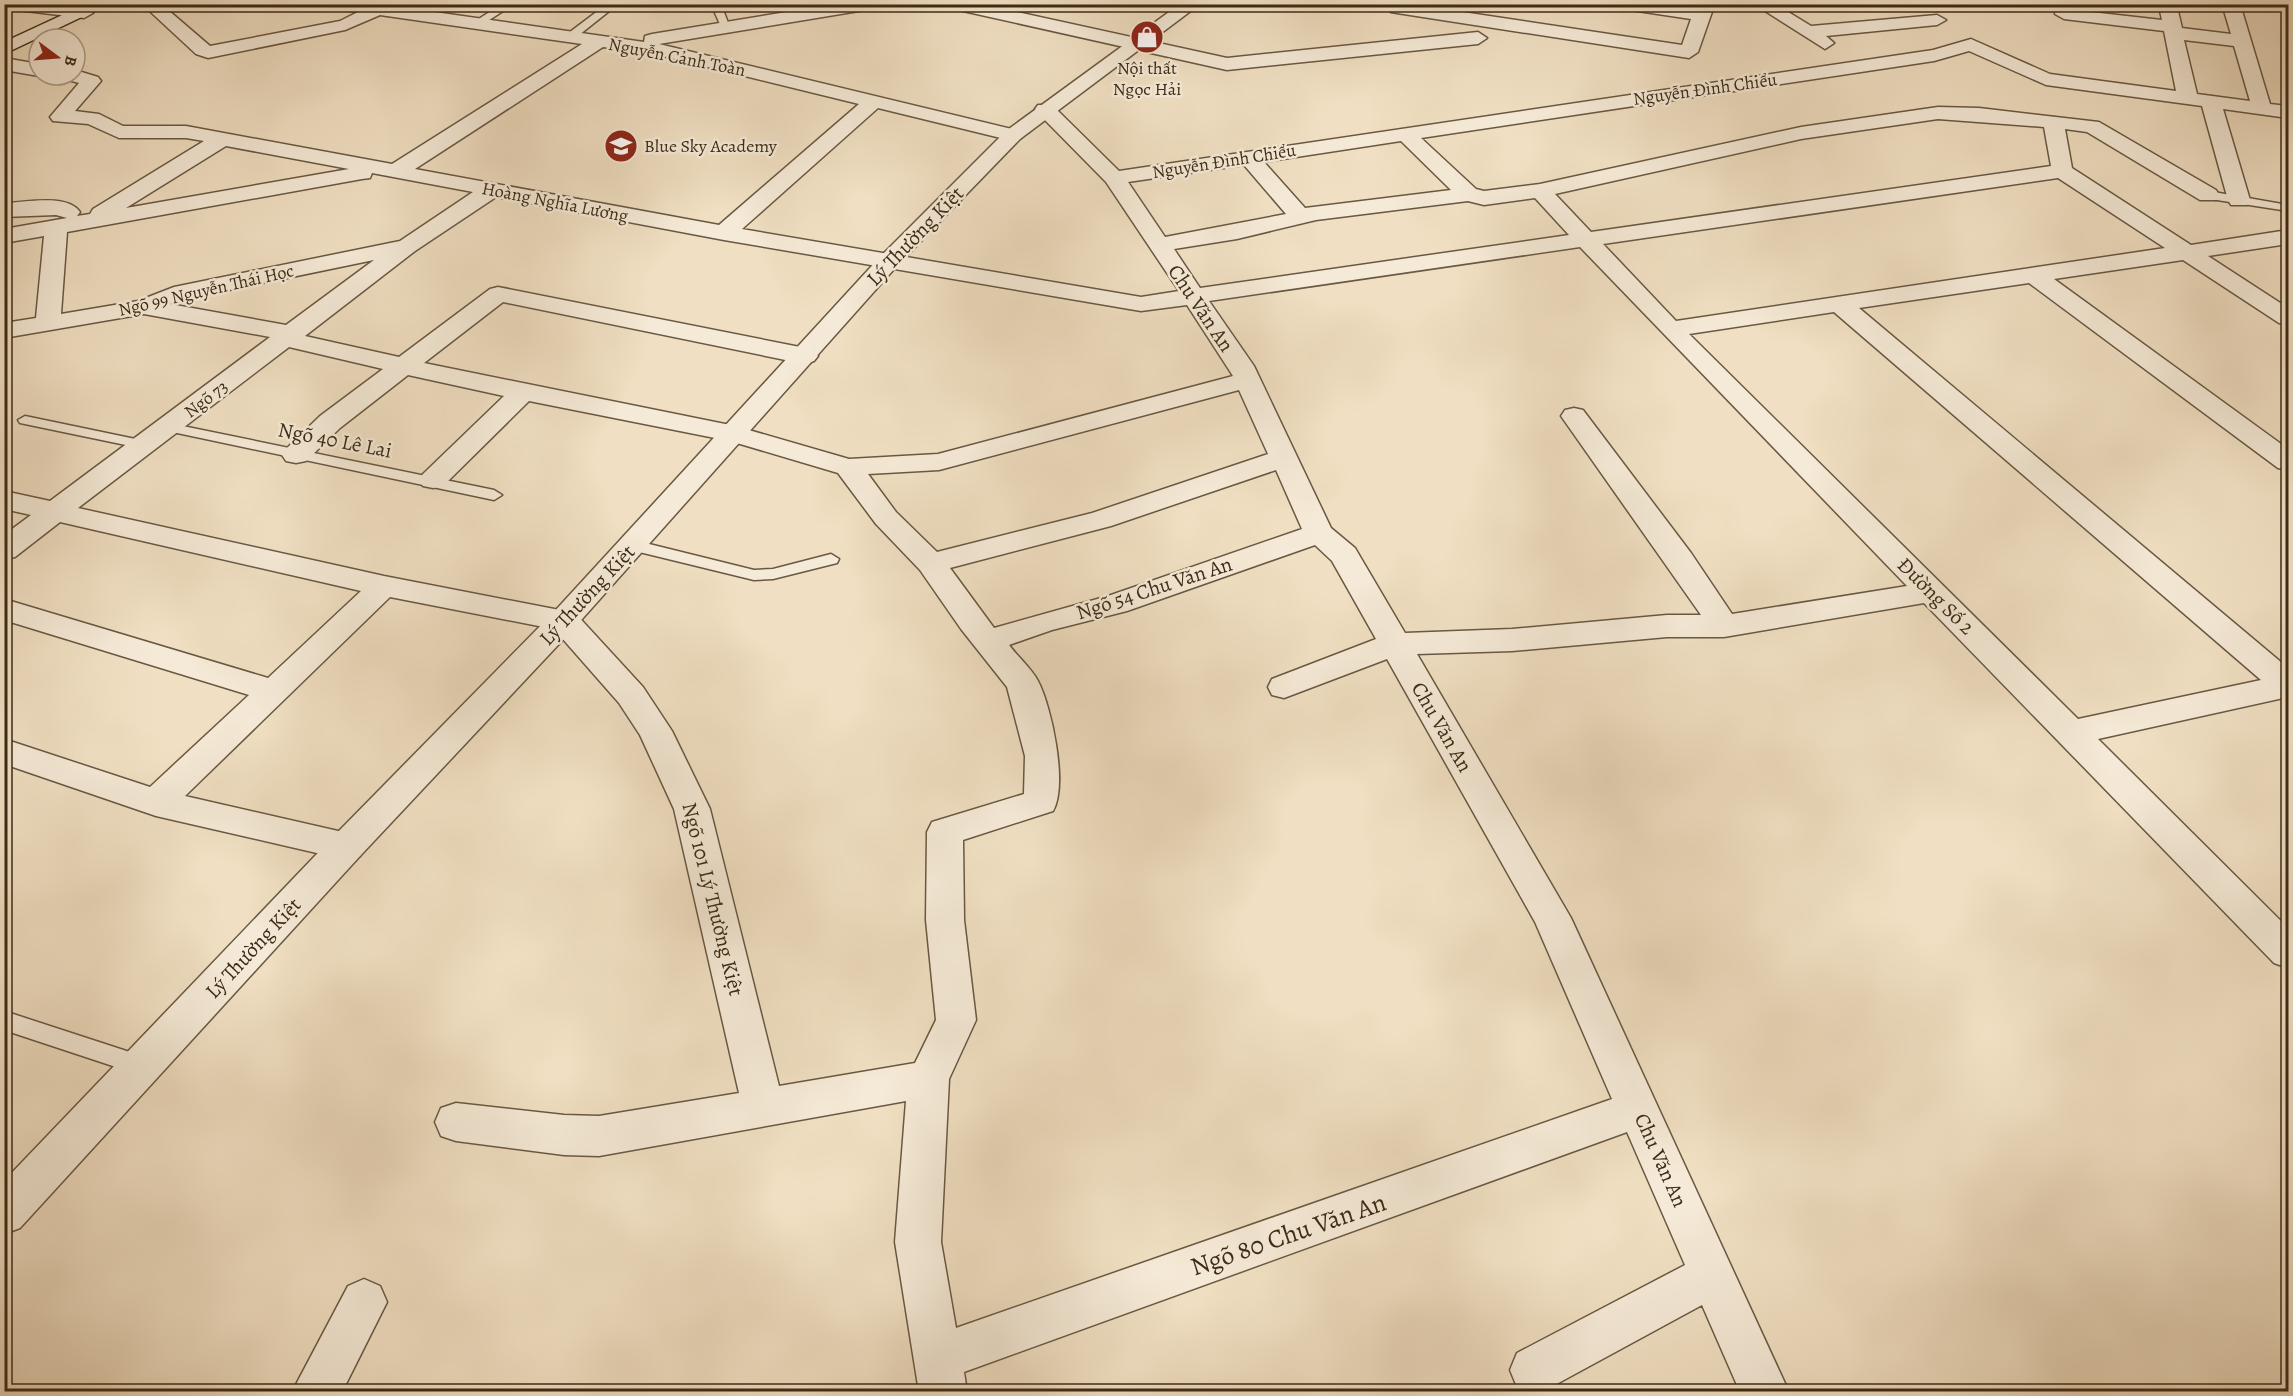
<svg xmlns="http://www.w3.org/2000/svg" width="2293" height="1396" font-family="Alegreya,serif">
	<style>
		.lines { fill: none; stroke-linecap: round; stroke-linejoin: round }
		.service-casing { stroke: #695842; stroke-width: 3 }
		.minor-casing { stroke: #695842; stroke-width: 3 }
		.tertiary-casing { stroke: #695842; stroke-width: 3 }
		.secondary-casing { stroke: #3c2b17; stroke-width: 3 }
		.service { fill: #f5ead7; fill-rule: evenodd }
		.minor { fill: #f5ead7; fill-rule: evenodd }
		.tertiary { fill: #f5ead7; fill-rule: evenodd }
		.secondary { fill: #f5ead7; fill-rule: evenodd }
		.wall { fill: #847660; stroke: #3c2b17; stroke-width: 1.5 }
		.labels { text-anchor: middle; stroke-width: 5; stroke-linejoin: round; paint-order: stroke }
		.far-street-label { font-size: 18px; fill: #3c2b17; stroke: #f5ead7 }
		.far-poi-label { font-size: 18px; fill: #3c2b17; stroke: #f5ead7 }
		.street-label { font-size: 21px; fill: #3c2b17; stroke: #f5ead7 }
		.near-street-label { font-size: 26px; fill: #3c2b17; stroke: #f5ead7 }
	</style>
	<rect width="100%" height="100%" fill="#f0dfc2"/>
	<filter id="stains"><feTurbulence type="fractalNoise" baseFrequency=".00333" numOctaves="4"/><feColorMatrix values="0 0 0 0 .2 0 0 0 0 .09 0 0 0 0 .02 0 0 0 .5 -.17"/></filter>
	<radialGradient id="worn" r=".72"><stop offset=".6" stop-color="#630" stop-opacity="0"/><stop offset="1" stop-color="#630" stop-opacity=".3"/></radialGradient>
	<g class="lines">
		<g class="service-casing">
			<g id="service">
				<path d="M502 4H514L480 26H474V22Z"/>
				<path d="M607 4H618L574 39H566V35Z"/>
				<path d="M711 4H721L731 31H723Z"/>
				<path d="M2208 191 2288 205V211L2204 198 2202 195Z"/>
				<path d="M25 416 145 441 152 445 145 449 20 423 18 420Z"/>
				<path d="M168 423 494 490 502 495 494 500 163 430 161 427 163 424Z"/>
				<path d="M633 540 754 570 773 569 831 554 839 559 837 563 773 579 754 580 627 549 625 545Z"/>
				<path d="M4 1011 151 1059 154 1066 151 1073 143 1076 4 1030Z"/>
			</g>
		</g>
		<g class="minor-casing">
			<g id="minor">
				<path d="M4 4C21 4 84 0 93 13L84 18 9 9 4 8Z"/>
				<path d="M142 4H161L210 46 340 21 358 12 331 8 329 4H378L644 42 645 36 652 34 836 4H879L871 9 659 44 1020 131 1023 135 1020 139 1013 141 878 108 742 229 1141 297 1179 291 1106 182 1038 113 1035 109 1038 105H1052L1119 171 1933 50 1971 39 2050 74 2176 91 2164 31 2064 19 2055 14V4H2073V10L2162 20 2160 11 2169 6 2178 11 2182 28 2231 34 2222 4H2240L2270 104 2288 106V118L2223 109 2250 200 2247 205H2231L2228 200 2202 106 2046 85 1969 51 1934 61 1421 138 1476 189 1484 191 1540 184 1801 127 1938 107 1979 108 2099 122 2216 190 2219 195 2216 200H2200L2087 132 2065 129 2072 168 2191 245 2288 230V244L2208 256 2288 308V325L2279 323 2183 260 2054 279 2288 449V470L2278 468 2029 283 1859 308 2288 668V697L2098 739 2288 928V968L2274 963 1924 603 1724 637H1667L1512 651 1417 654 1571 918 1789 1392H1740L1702 1305 1551 1387C1538 1392 1530 1392 1517 1387L1510 1370 1517 1353 1685 1265 1627 1132 964 1372 967 1392H919L895 1242 906 1101 599 1156 564 1155 456 1141 441 1136 435 1122 441 1108 456 1103 564 1115 599 1116 739 1093 674 809 640 735 619 703 554 629 390 597 185 796 360 836 365 846 360 856 347 860 156 816 4 764V739L150 787 249 695 4 620V599L268 678 361 591 60 522 15 557 4 559V535L31 515 4 509V491L50 501 270 337 144 314 4 338V323L36 318 44 236 4 243V229L67 218 56 215 4 217V203C24 203 67 193 80 212L77 216 90 214 93 209 204 141 186 138H119L88 124 53 121 50 117 79 83 64 79 61 75H75V70L98 77 101 81 75 111 99 114 123 126H186L392 164 582 44 380 15 345 30 208 58 196 54ZM2184 40 2234 46 2250 101 2197 94ZM603 47 667 57 859 104 719 225 415 169ZM1938 119 2044 127 2051 166 1591 232 1555 194 1801 139ZM1401 141 1451 190 1305 208 1264 162ZM226 146 349 169 126 208ZM1244 165 1286 214 1165 237 1128 182ZM372 173 473 192 400 241 174 287 138 301 61 314 67 232 362 179 370 178ZM2058 178 2165 248 1676 321 1603 244ZM496 197 724 240 1141 311 1187 305 1233 376 938 454 849 459 735 426 424 363 503 302 805 364 814 361 818 356 814 351 805 348 498 287 490 289 399 357 305 336 415 251ZM1535 198 1569 235 1200 288 1174 249 1237 239 1316 220 1468 201 1484 205ZM1580 247 1907 586 1732 614 1691 553 1583 410 1574 408 1565 410 1561 416 1701 615H1667L1512 629 1405 633 1355 548 1331 528 1254 366 1209 301ZM374 260 286 325 170 304 181 300ZM1834 312 2261 680 2078 719 1689 334ZM289 347 383 369 320 416 286 449 282 455 286 461 296 463 306 461 340 428 408 375 504 396 423 474 419 480 423 486 433 488 443 486 529 401 730 441 838 473 876 524 920 570 961 629 1007 687 1025 756 1024 794 932 822 927 832 926 920 936 1020 915 1063 779 1086 710 809 672 731 643 687 575 613 384 576 78 508ZM1239 390 1268 454 1092 513 937 552 896 512 868 474 939 470ZM1276 470 1302 529 1108 596 994 628 950 568 1111 526ZM1315 545 1332 561 1376 639 1272 679 1268 687 1272 695 1284 698 1387 659 1535 922 1612 1099 956 1328 941 1242 949 1079 976 1020 964 920 963 840 1053 811C1068 785 1052 708 1038 681 1031 668 1018 657 1009 645L1052 630 1127 611Z"/>
				<path d="M946 4H980L1227 58 1478 32 1487 38 1478 44 1227 70 954 9Z"/>
				<path d="M1390 4H1409L1682 45 1691 19 1624 9 1616 4H1665L1695 9 1697 4H1718L1713 9 1698 52 1689 58 1397 13 1391 12 1388 8Z"/>
				<path d="M1754 4H1775L1811 26 1937 15 1946 20 1937 25 1826 36 1834 43 1825 49Z"/>
				<path d="M4 58 39 64V75H42L39 76 4 70Z"/>
				<path d="M364 1279 380 1286 387 1302 342 1392H292L348 1286Z"/>
			</g>
		</g>
		<g class="tertiary-casing">
			<path id="tertiary" d="M1180 4H1200L1020 139 896 267 575 627 360 856 20 1228 4 1234V1181L334 836 553 613 880 257 1006 131Z"/>
		</g>
		<g class="secondary-casing">
			<path id="secondary" d="M86 4H109L4 54V42Z"/>
		</g>
		<use href="#service" class="service"/>
		<use href="#minor" class="minor"/>
		<use href="#tertiary" class="tertiary"/>
		<use href="#secondary" class="secondary"/>
	</g>
	<path class="wall" d="M2265 4H2289V7Z"/>
	<defs>
		<g id="shop-disc" transform="scale(1.725)"><circle r="9.5" fill="#8f2418" stroke="#f5ead7"/><path d="M-5-2.5h2.3a2.7 3.5 0 0 1 5.4 0H5L5.5 6h-11ZM-1.5-2.5h3a1.5 2.3 0 0 0-3 0Z" fill="#fff"/></g>
		<g id="school-disc" transform="scale(1.725)"><circle r="9.5" fill="#8f2418" stroke="#f5ead7"/><path d="M0-5L7-2L0 1L-7-2ZM-4 1L0 2.5L4 1V4Q0 6-4 4Z" fill="#fff"/></g>
	</defs>
	<g fill-rule="evenodd">
		<use href="#shop-disc" x="1147" y="37"/>
		<use href="#school-disc" x="621" y="146"/>
	</g>
	<g class="labels">
		<g class="far-street-label">
			<text transform="translate(677 57) rotate(11)" y="6">Nguyễn Cảnh Toàn</text>
			<text transform="translate(1705 89) rotate(-8)" y="6">Nguyễn Đình Chiểu</text>
			<text transform="translate(1224 161) rotate(-9)" y="6">Nguyễn Đình Chiểu</text>
			<text transform="translate(555 202) rotate(11)" y="6">Hoàng Nghĩa Lương</text>
			<text transform="translate(206 290) rotate(-13)" y="6">Ngõ 99 Nguyễn Thái Học</text>
			<text transform="translate(206 399) rotate(-37)" y="6">Ngõ 73</text>
		</g>
		<g class="far-poi-label">
			<text x="1147" y="74">Nội thất<tspan x="1147" dy="21">Ngọc Hải</tspan></text>
			<text x="644" y="152" text-anchor="start">Blue Sky Academy</text>
		</g>
		<g class="street-label">
			<text transform="translate(915 236) rotate(-46)" y="7">Lý Thường Kiệt</text>
			<text transform="translate(1201 308) rotate(56)" y="7">Chu Văn An</text>
			<text transform="translate(335 440) rotate(11)" y="7">Ngõ 40 Lê Lai</text>
			<text transform="translate(1154 588) rotate(-18)" y="7">Ngõ 54 Chu Văn An</text>
			<text transform="translate(587 595) rotate(-47)" y="7">Lý Thường Kiệt</text>
			<text transform="translate(1936 596) rotate(45)" y="7">Đường Số 2</text>
			<text transform="translate(1442 727) rotate(60)" y="7">Chu Văn An</text>
			<text transform="translate(713 899) rotate(76)" y="7">Ngõ 101 Lý Thường Kiệt</text>
			<text transform="translate(253 948) rotate(-47)" y="7">Lý Thường Kiệt</text>
			<text transform="translate(1661 1160) rotate(66)" y="7">Chu Văn An</text>
		</g>
		<g class="near-street-label">
			<text transform="translate(1288 1234) rotate(-19)" y="9">Ngõ 80 Chu Văn An</text>
		</g>
	</g>
	<rect width="2293" height="1396" fill="none" stroke="#f0dfc2" stroke-width="24"/>
	<rect x="6" y="6" width="2281" height="1384" fill="none" stroke="#3c2b17" stroke-width="3"/>
	<rect x="12" y="12" width="2269" height="1372" fill="none" stroke="#3c2b17" stroke-width="1.5"/>
	<g transform="translate(57 57) rotate(106)"><circle r="28" fill="#f5ead7" stroke="#ab9e8a" stroke-width="1.5"/>
	<path d="M0-4.5L10 22L0 15L-10 22Z" fill="#8f2418"/>
	<text y="-9" font-size="16" font-weight="bold" text-anchor="middle" fill="#3c2b17">B</text>
	</g>
	<rect width="100%" height="100%" filter="url(#stains)"/>
	<rect width="100%" height="100%" fill="url(#worn)"/>
</svg>
